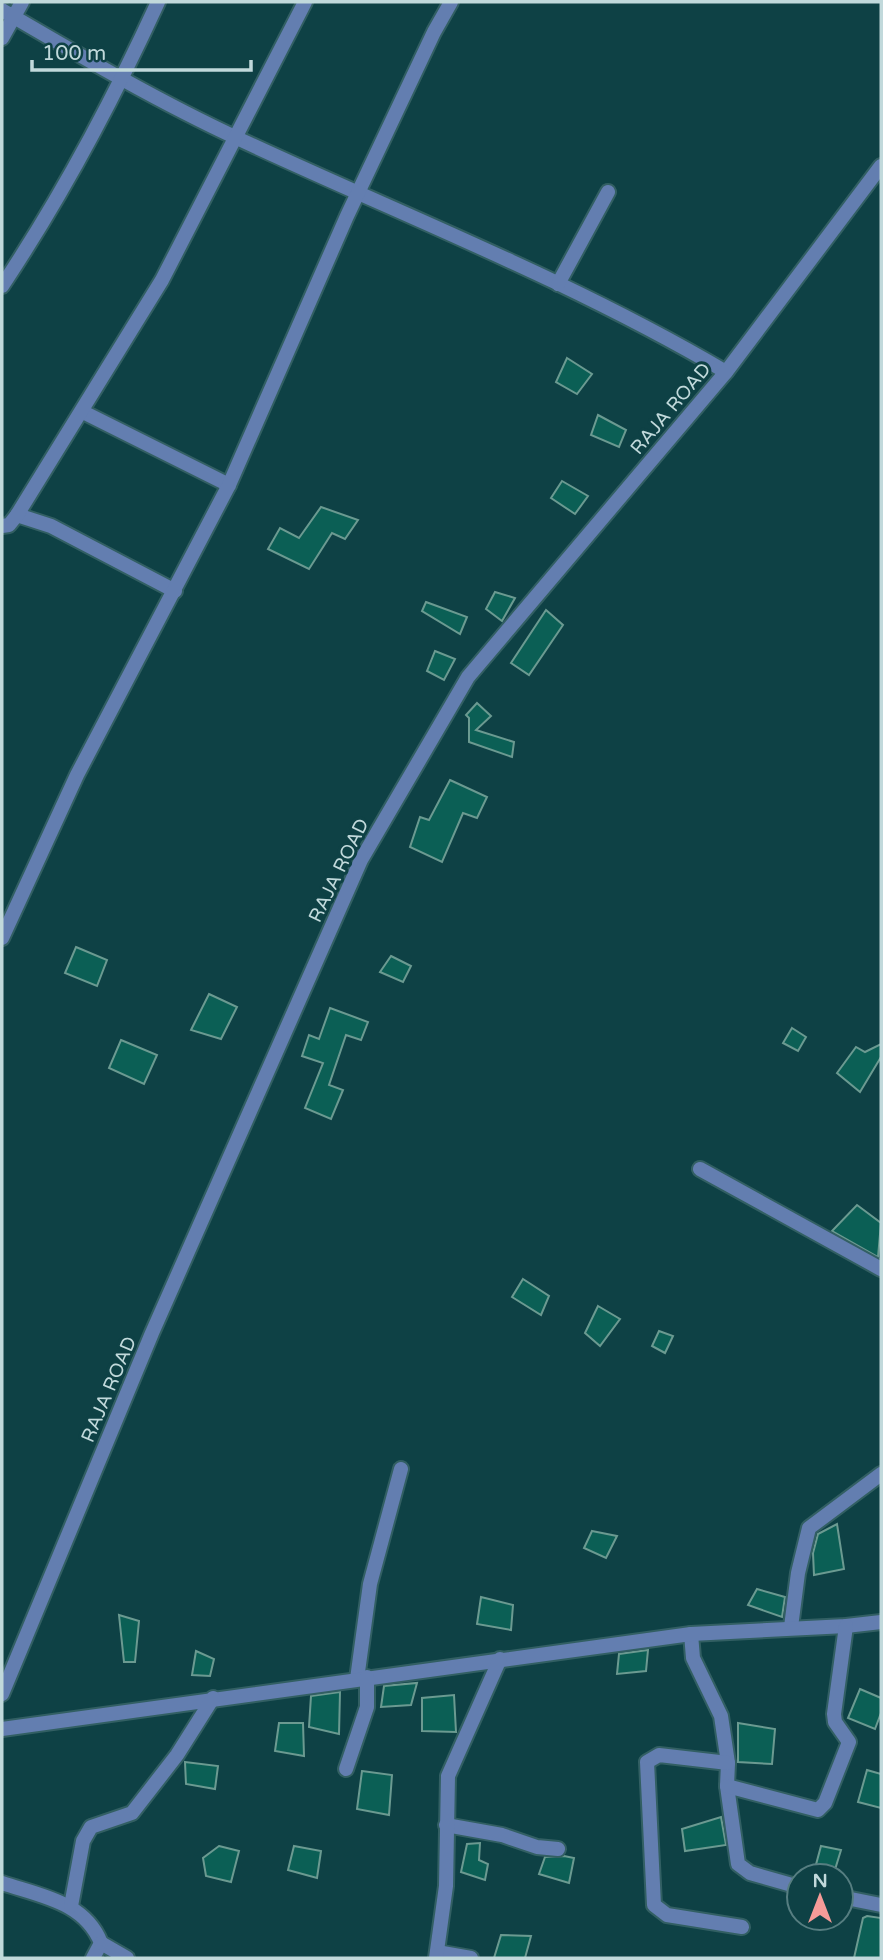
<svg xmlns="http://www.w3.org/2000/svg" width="883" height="1960" font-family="'Varela Round',sans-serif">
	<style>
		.building { fill: #0b5f55; stroke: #6b9a91; stroke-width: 2 }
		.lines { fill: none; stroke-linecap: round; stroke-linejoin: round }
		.minor-casing { stroke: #325f63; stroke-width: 18 }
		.tertiary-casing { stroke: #325f63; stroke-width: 18 }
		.minor { stroke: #637eb0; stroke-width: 14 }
		.tertiary { stroke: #637eb0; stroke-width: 14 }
		.labels { text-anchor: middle; stroke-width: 6; stroke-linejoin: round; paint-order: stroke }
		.street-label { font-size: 19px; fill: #c1d9db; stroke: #0e4145 }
	</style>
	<rect width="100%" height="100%" fill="#0e4145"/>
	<g class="building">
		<path d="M567 358 592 374 577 394 556 382Z"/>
		<path d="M598 415 626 430 619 447 591 435Z"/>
		<path d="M562 481 588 496 575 514 551 498Z"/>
		<path d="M321 507 358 520 345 539 332 533 309 569 268 549 280 528 299 538Z"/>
		<path d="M495 592 515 598 502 621 486 609Z"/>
		<path d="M426 602 467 617 460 634 422 611Z"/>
		<path d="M546 610 563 625 529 675 511 663Z"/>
		<path d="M435 651 455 659 444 680 427 671Z"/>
		<path d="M477 703 491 716 476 730 514 742 512 757 469 742V718L466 715Z"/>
		<path d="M450 780 487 797 477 818 463 813 442 862 410 847 420 817 429 820Z"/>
		<path d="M76 947 107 960 97 986 65 973Z"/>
		<path d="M391 956 411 966 403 982 380 972Z"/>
		<path d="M209 994 237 1007 221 1039 191 1030Z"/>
		<path d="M330 1008 368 1022 361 1040 346 1035 329 1085 343 1090 331 1119 305 1108 323 1063 302 1056 309 1035 319 1039Z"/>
		<path d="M792 1028 806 1037 798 1051 783 1043Z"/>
		<path d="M121 1040 157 1055 144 1084 109 1068Z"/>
		<path d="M881 1044V1057L860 1092 837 1073 856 1047 865 1052Z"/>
		<path d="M857 1205 881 1223 878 1257 832 1231Z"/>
		<path d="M523 1279 549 1296 541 1315 512 1297Z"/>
		<path d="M598 1306 620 1319 600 1346 585 1333Z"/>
		<path d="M659 1331 673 1336 665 1353 652 1346Z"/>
		<path d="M837 1524 844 1569 814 1575 813 1553 818 1534Z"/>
		<path d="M592 1531 617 1536 606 1558 584 1548Z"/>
		<path d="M757 1589 785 1597 782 1617 748 1605Z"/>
		<path d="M481 1597 513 1605 511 1630 477 1624Z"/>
		<path d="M119 1615 139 1621 135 1662H124Z"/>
		<path d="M648 1650 646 1671 617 1674 619 1654Z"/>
		<path d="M196 1651 214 1659 210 1676 192 1675Z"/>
		<path d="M417 1683 411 1705 381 1707 384 1686Z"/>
		<path d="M860 1689 881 1698V1713L875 1729 848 1718Z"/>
		<path d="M340 1692 339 1734 309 1727 311 1696Z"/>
		<path d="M454 1695 456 1732 422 1731V1698Z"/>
		<path d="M279 1723H303L304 1756 275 1751Z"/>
		<path d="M738 1723 775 1729 772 1764 738 1762Z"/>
		<path d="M185 1762 218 1766 215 1789 186 1784Z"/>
		<path d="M867 1770 881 1774V1808L858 1802Z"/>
		<path d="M362 1771 392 1775 389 1815 357 1809Z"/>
		<path d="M721 1817 726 1845 685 1851 682 1829Z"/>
		<path d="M480 1843 479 1860 488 1864 485 1880 461 1872 467 1844Z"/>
		<path d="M219 1846 239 1851 231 1882 206 1876 203 1858Z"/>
		<path d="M294 1846 321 1851 317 1878 288 1870Z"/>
		<path d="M821 1846 841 1850 833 1876 814 1872Z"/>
		<path d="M564 1856 574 1858 569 1883 539 1874 545 1857Z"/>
		<path d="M867 1916 881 1918V1958H854L863 1918Z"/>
		<path d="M501 1935 531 1936 525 1958H494Z"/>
	</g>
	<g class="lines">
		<g class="minor-casing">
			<g id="minor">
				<path d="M2 10C79 55 157 101 239 139 402 215 570 280 726 372"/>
				<path d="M2 38 22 2"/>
				<path d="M558 284 608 192"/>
				<path d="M2 286C62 196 113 100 158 2"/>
				<path d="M83 412 229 485"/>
				<path d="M17 515 51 526 175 591"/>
				<path d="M2 526 9 525 17 515 162 280 305 2"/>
				<path d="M2 938 77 775 229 485 347 216 434 32 451 2"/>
				<path d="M700 1169 881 1269"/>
				<path d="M791 1627 798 1573 809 1528 881 1474"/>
				<path d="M691 1634 693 1658 721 1716 728 1763 727 1786 738 1864 750 1873 799 1887"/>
				<path d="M357 1679 370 1584 401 1469"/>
				<path d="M2 1729 691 1634 846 1626 881 1622"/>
				<path d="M728 1763 659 1755 647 1762 654 1905 667 1915 742 1927"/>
				<path d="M346 1769 367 1707V1677"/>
				<path d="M727 1786 818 1810 825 1803 849 1742 835 1722 834 1714 846 1626"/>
				<path d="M446 1825 502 1835 537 1847 558 1849"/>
				<path d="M2 1883C41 1896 85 1902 101 1943L93 1958"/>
				<path d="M841 1897 881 1905"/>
				<path d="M71 1906 83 1841 91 1827 132 1813 177 1755 213 1698"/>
				<path d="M101 1943 127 1958"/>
				<path d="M437 1952 471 1958"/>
				<path d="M436 1958 446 1886 448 1776 500 1659"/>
			</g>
		</g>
		<g class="tertiary-casing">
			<path id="tertiary" d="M2 1694 152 1333 361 860 468 677 726 372 881 166"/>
		</g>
		<use href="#minor" class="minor"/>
		<use href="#tertiary" class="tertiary"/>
	</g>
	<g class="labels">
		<g class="street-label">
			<text transform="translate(670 408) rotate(-50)" y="7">RAJA ROAD</text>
			<text transform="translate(338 870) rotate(-64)" y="7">RAJA ROAD</text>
			<text transform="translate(108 1389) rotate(-67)" y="7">RAJA ROAD</text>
		</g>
	</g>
	<rect width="883" height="1960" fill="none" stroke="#c1d9db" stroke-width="7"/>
	<g transform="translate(820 1897)"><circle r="33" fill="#0e4145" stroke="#567e81" stroke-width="2"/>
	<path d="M0-5L12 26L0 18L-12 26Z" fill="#f59b98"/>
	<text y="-10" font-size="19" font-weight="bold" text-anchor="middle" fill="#c1d9db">N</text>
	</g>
	<path d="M32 60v10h219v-10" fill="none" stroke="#c1d9db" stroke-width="3.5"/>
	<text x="42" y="60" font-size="21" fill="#c1d9db" stroke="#0e4145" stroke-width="5" paint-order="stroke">100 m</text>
</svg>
